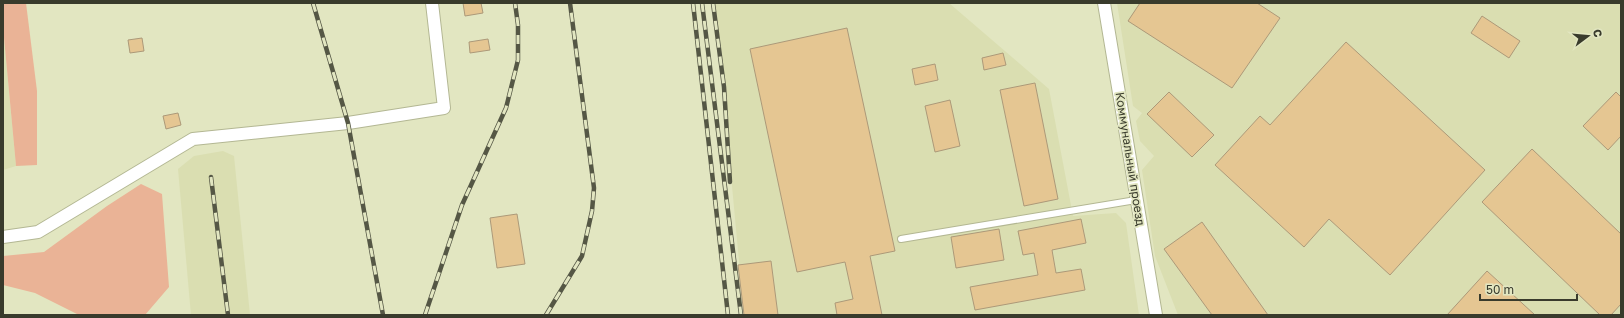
<svg xmlns="http://www.w3.org/2000/svg" width="1624" height="318" font-family="'Golos Text',sans-serif">
	<style>
		.built { fill: #dadeb1 }
		.green { fill: #eab396 }
		.building { fill: #e5c692; stroke: #ac9979 }
		.lines { fill: none; stroke-linecap: round; stroke-linejoin: round }
		.service-casing { stroke: #b3b793; stroke-width: 8 }
		.minor-casing { stroke: #b3b793; stroke-width: 14 }
		.service { stroke: #fff; stroke-width: 6 }
		.minor { stroke: #fff; stroke-width: 12 }
		.rail-casing { stroke: #555745; stroke-width: 4.5 }
		.rail { stroke: #e2e6c1; stroke-width: 3; stroke-dasharray: 9; stroke-linecap: butt }
		.labels { text-anchor: middle; stroke-width: 3.5; stroke-linejoin: round; paint-order: stroke }
		.street-label { font-size: 12px; fill: #393b2c; stroke: #e2e6c1 }
	</style>
	<rect width="100%" height="100%" fill="#e2e6c1"/>
	<g class="built">
		<path d="M715 3H949L1049 89 1073 216 1116 213 1126 223 1139 315H744Z"/>
		<path d="M1117 3H1621V315H1178L1155 256 1142 170 1154 156 1140 141 1136 121 1142 113 1133 106Z"/>
		<path d="M3 27 16 166 3 170Z"/>
		<path d="M223 151 234 156 250 315H191L178 169 194 156Z"/>
	</g>
	<g class="green">
		<path d="M3 3H26L37 91V165L16 166 3 27Z"/>
		<path d="M141 184 162 194 169 287 145 315H79L35 293 3 285V256L44 252 107 206Z"/>
	</g>
	<g class="building">
		<path d="M463 3H481L483 13 465 16Z"/>
		<path d="M1140 3H1257L1280 18 1232 88 1128 21Z"/>
		<path d="M1482 16 1520 41 1509 58 1471 33Z"/>
		<path d="M847 28 895 251 870 256 882 315H837L835 303 853 299 845 262 797 272 750 49Z"/>
		<path d="M142 38 144 51 130 53 128 40Z"/>
		<path d="M488 39 490 50 470 53 469 42Z"/>
		<path d="M1346 42 1485 170 1390 275 1329 219 1304 247 1215 165 1260 116 1270 125Z"/>
		<path d="M1003 53 1006 65 984 70 982 58Z"/>
		<path d="M935 64 938 80 915 85 912 69Z"/>
		<path d="M1035 83 1058 199 1024 206 1000 90Z"/>
		<path d="M1169 92 1214 135 1192 157 1147 114Z"/>
		<path d="M1616 92 1621 97V136L1608 150 1583 126Z"/>
		<path d="M950 100 960 146 935 152 925 106Z"/>
		<path d="M178 113 181 125 166 129 163 116Z"/>
		<path d="M1532 149 1621 234V304L1611 315H1600L1482 202Z"/>
		<path d="M517 214 525 264 497 268 490 218Z"/>
		<path d="M1081 219 1086 243 1052 250 1056 273 1081 269 1085 290 975 310 970 287 1038 275 1034 253 1023 255 1018 231Z"/>
		<path d="M1202 222 1268 315H1212L1164 249Z"/>
		<path d="M999 229 1004 260 956 268 951 237Z"/>
		<path d="M771 261 778 315H744L738 265Z"/>
		<path d="M1487 271 1535 315H1447Z"/>
	</g>
	<g class="lines">
		<g class="service-casing">
			<path id="service" d="M901 239 1136 200"/>
		</g>
		<g class="minor-casing">
			<g id="minor">
				<path d="M1104 3 1156 315"/>
				<path d="M3 237 38 232 193 139 348 123 444 108 432 3"/>
			</g>
		</g>
		<use href="#service" class="service"/>
		<use href="#minor" class="minor"/>
		<g class="rail-casing">
			<g id="rail">
				<path d="M313 3 348 123 383 315"/>
				<path d="M693 3 728 315"/>
				<path d="M702 3 741 315"/>
				<path d="M713 3 724 87 730 182"/>
				<path d="M211 177 228 315"/>
				<path d="M425 315 462 205 506 108 518 60V25L515 3"/>
				<path d="M546 315 582 256 592 211 594 188 570 3"/>
			</g>
		</g>
		<use href="#rail" class="rail"/>
	</g>
	<g class="labels">
		<g class="street-label">
			<text transform="translate(1130 159) rotate(81)" y="4">Коммунальный проезд</text>
		</g>
	</g>
	<rect width="1624" height="318" fill="none" stroke="#393b2c" stroke-width="8"/>
	<g transform="translate(1588 36) rotate(74)" stroke="#e2e6c1" stroke-width="3" paint-order="stroke">
	<path d="M0-3L7 15L0 10L-7 15Z" fill="#393b2c"/>
	<text y="-6" font-size="11" font-weight="bold" text-anchor="middle" fill="#393b2c">С</text>
	</g>
	<path d="M1480 294v6h97v-6" fill="none" stroke="#393b2c" stroke-width="2"/>
	<text x="1486" y="294" font-size="12" fill="#393b2c" stroke="#e2e6c1" stroke-width="3" paint-order="stroke">50 m</text>
</svg>
